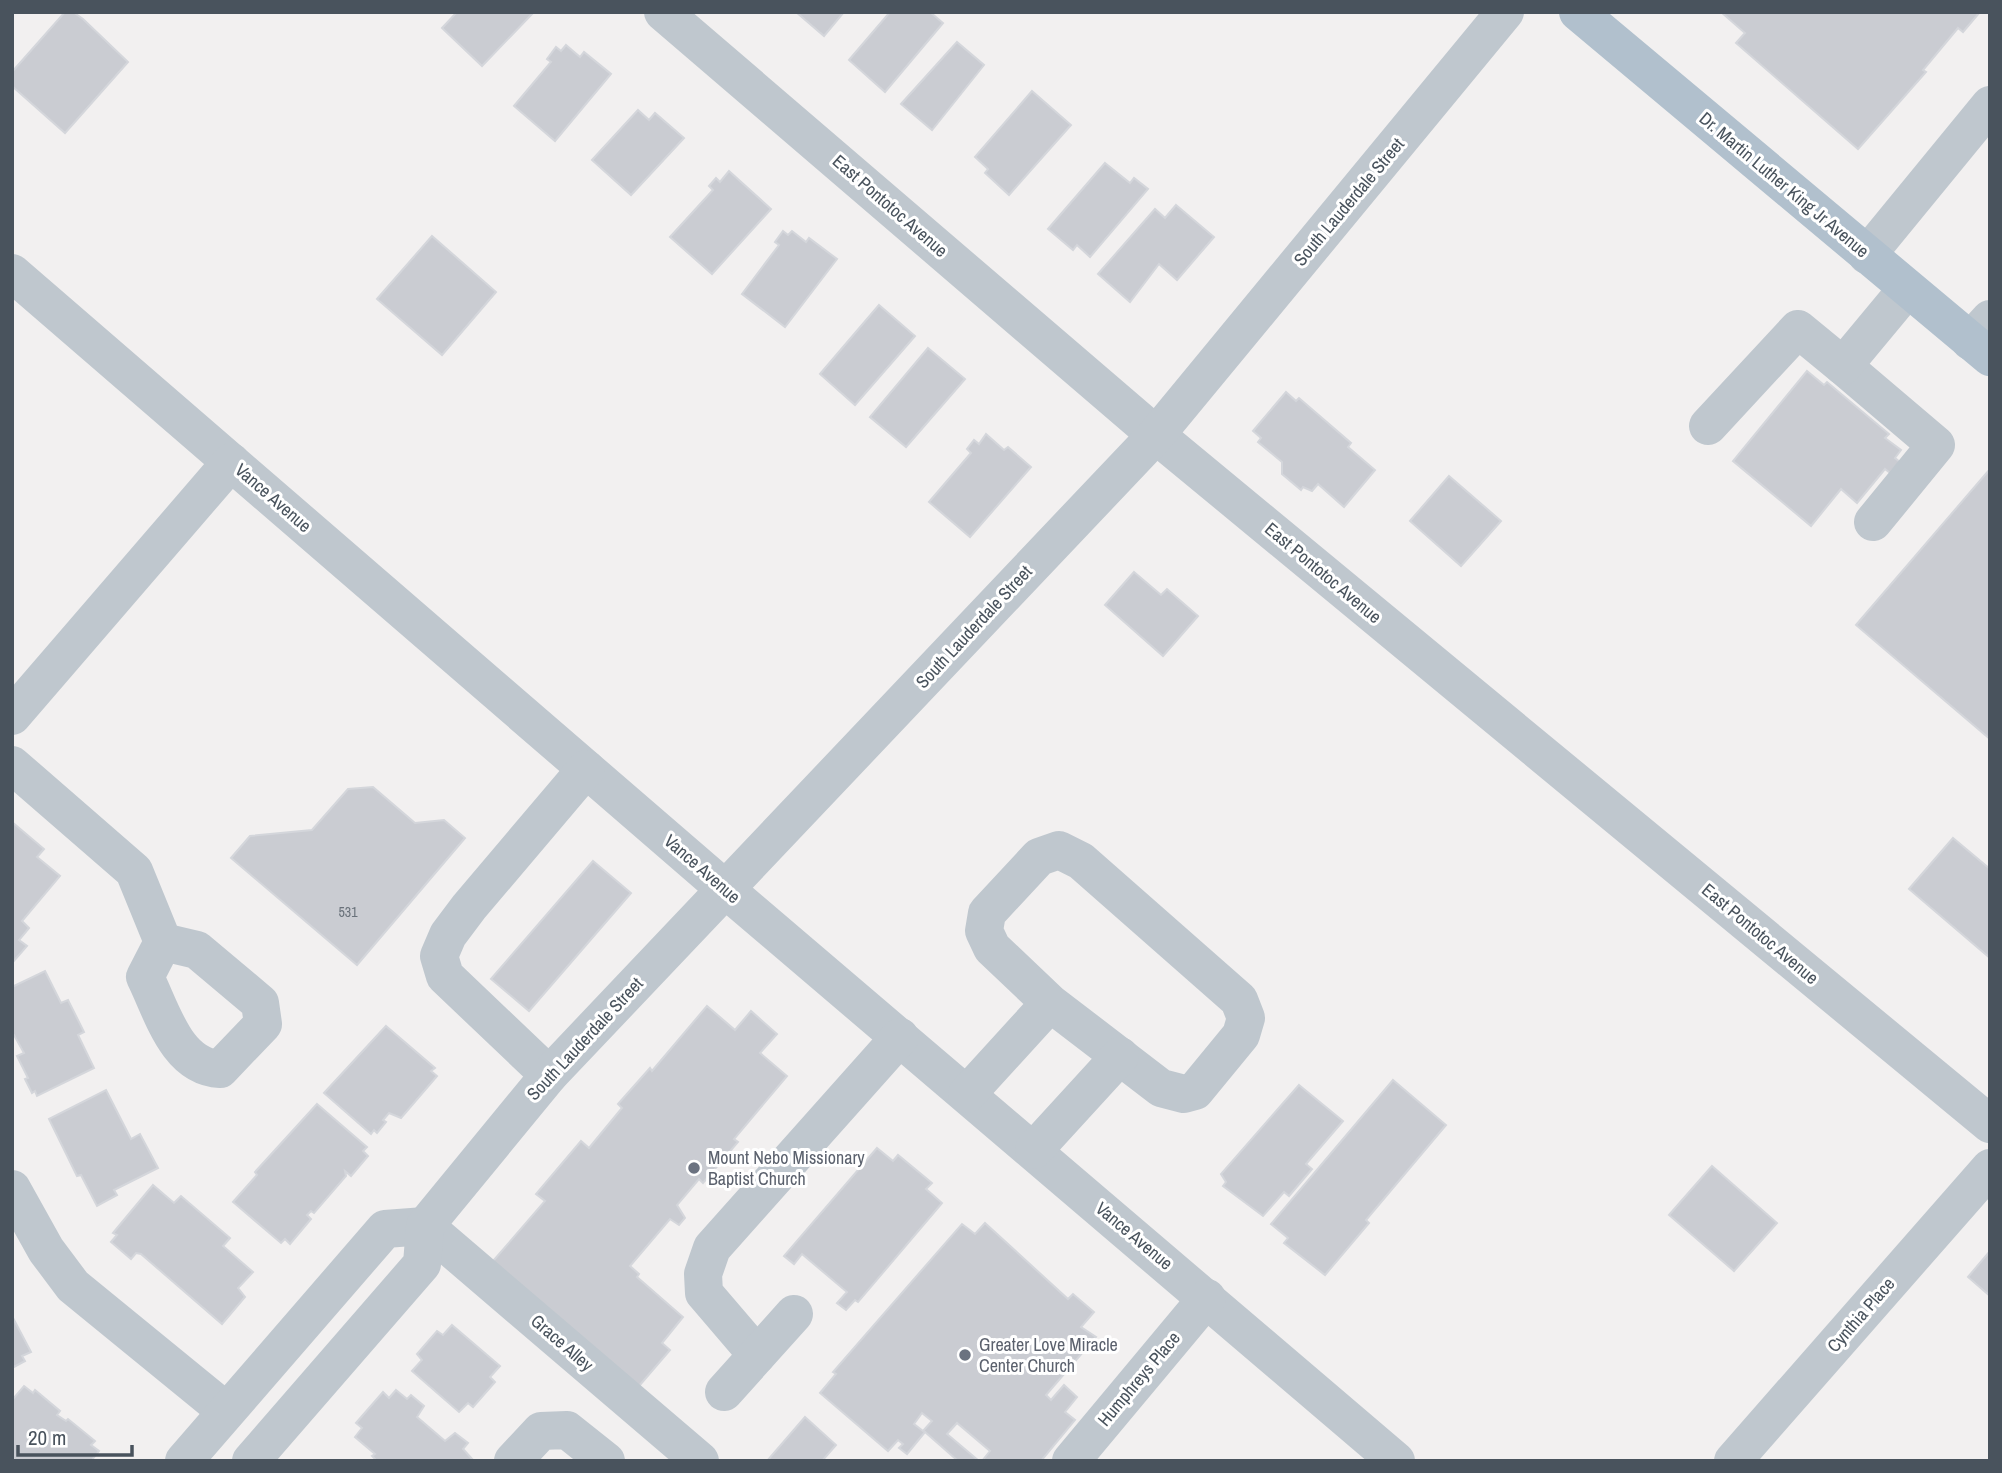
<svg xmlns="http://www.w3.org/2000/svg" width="2002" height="1473" font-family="'Archivo Narrow',sans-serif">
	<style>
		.building { fill: #caccd2; stroke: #d4d6db; stroke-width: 2; fill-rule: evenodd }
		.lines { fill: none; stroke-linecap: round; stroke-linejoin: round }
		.minor { stroke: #bfc7ce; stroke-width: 38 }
		.major { stroke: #b1c0cd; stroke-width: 38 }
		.worship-dot { fill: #6b7280; stroke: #fff; stroke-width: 2.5 }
		.labels { text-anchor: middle; stroke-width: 6; stroke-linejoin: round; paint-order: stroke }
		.number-label { font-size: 14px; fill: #69717a }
		.street-label { font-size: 18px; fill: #49535d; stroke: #fff }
		.worship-label { font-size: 18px; fill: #5b616d; stroke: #fff; text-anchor: start }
	</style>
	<rect width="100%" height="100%" fill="#f2f0f0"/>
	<g class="building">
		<path d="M65 12H73L83 19 128 62 65 133 12 86V72Z"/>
		<path d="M457 12H534L482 66 442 28Z"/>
		<path d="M796 12H844L824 36Z"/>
		<path d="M890 12H930L943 23 885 92 849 60Z"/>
		<path d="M1721 12H1980L1963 32 1958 28 1923 70 1926 72 1858 149 1736 43 1745 33Z"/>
		<path d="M957 42 984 65 932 130 901 104Z"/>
		<path d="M566 45 580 57 584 52 611 74 555 141 514 106 551 62 547 59 556 47 561 51Z"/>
		<path d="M1032 91 1071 125 1009 195 985 173 988 169 975 157Z"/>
		<path d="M638 110 649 120 655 113 684 138 631 195 592 160Z"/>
		<path d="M1105 163 1130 183 1134 178 1148 189 1090 257 1077 245 1073 250 1048 229Z"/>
		<path d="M729 171 771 209 712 274 670 237 713 190 709 186 716 178 720 182Z"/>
		<path d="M1176 205 1214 237 1177 280 1159 264 1130 302 1098 274 1155 209 1165 218Z"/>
		<path d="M783 231 788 235 792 231 806 242 809 238 837 259 785 327 742 294 779 245 775 242Z"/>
		<path d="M432 236 496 292 442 355 377 299Z"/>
		<path d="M879 305 915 336 855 405 820 374Z"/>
		<path d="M928 348 965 379 906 447 870 417Z"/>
		<path d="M1807 371 1824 385 1827 382 1889 434 1885 438 1901 450 1895 458 1900 462 1890 473 1885 469 1857 503 1841 489 1811 526 1733 461Z"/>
		<path d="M1286 392 1296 401 1299 398 1351 443 1348 447 1375 470 1344 507 1318 484 1312 491 1303 487 1301 490 1282 474V462L1258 442 1261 438 1253 431Z"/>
		<path d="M986 434 1004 450 1008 447 1031 467 970 537 929 502 971 453 967 449 974 440 979 444Z"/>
		<path d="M1990 469V739L1856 625Z"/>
		<path d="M1449 476 1501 521 1461 566 1410 521Z"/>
		<path d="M1134 572 1161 595 1167 589 1198 616 1163 656 1105 605Z"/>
		<path d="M373 787 415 823 444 820 465 838 357 965 231 858 250 836 312 830 348 789Z"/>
		<path d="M12 822 44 849 37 857 60 876 22 921 29 928 19 940 27 946 12 963Z"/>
		<path d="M1953 838 1990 869V958L1909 889Z"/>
		<path d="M593 861 631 893 529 1011 491 979Z"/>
		<path d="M45 971 61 1003 68 1000 84 1032 78 1035 94 1068 37 1096 35 1091 32 1093 25 1079 28 1078 17 1056 24 1053 14 1035 12 1036V987Z"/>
		<path d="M707 1006 735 1030 751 1011 777 1034 760 1053 787 1076 734 1139 738 1142 703 1183 699 1179 677 1205 685 1218 679 1225 670 1219 630 1266 639 1274 637 1277 683 1317 662 1343 670 1350 633 1393 487 1268 545 1201 536 1194 581 1141 589 1148 622 1108 618 1104 650 1068 652 1071Z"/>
		<path d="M386 1026 435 1068 431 1071 437 1076 401 1118 389 1113 383 1120 386 1122 377 1133 374 1130 371 1134 324 1093Z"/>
		<path d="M1393 1080 1446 1125 1366 1220 1369 1223 1325 1275 1284 1243 1288 1238 1271 1224Z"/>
		<path d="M1299 1085 1343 1121 1306 1164 1312 1169 1289 1196 1284 1192 1263 1216 1223 1186 1226 1182 1221 1174Z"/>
		<path d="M106 1090 131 1139 140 1134 158 1168 114 1190 117 1195 97 1206 81 1175 77 1176 49 1119Z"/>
		<path d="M317 1104 367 1147 363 1151 368 1156 351 1176 345 1171 346 1176 314 1213 311 1211 307 1215 311 1219 290 1244 285 1239 281 1243 233 1202 257 1175 255 1172Z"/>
		<path d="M877 1148 893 1161 898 1155 932 1183 926 1189 942 1203 858 1302 855 1300 846 1310 837 1303 847 1292 802 1254 794 1264 784 1256Z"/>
		<path d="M1712 1166 1777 1223 1734 1271 1669 1215Z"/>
		<path d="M153 1185 174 1203 181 1196 230 1238 223 1246 253 1272 238 1288 245 1297 222 1324 141 1254 136 1253 131 1259 111 1242 117 1235 113 1233Z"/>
		<path d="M985 1223 1068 1299 1073 1294 1094 1312 1081 1327 1096 1337 1046 1395 1051 1400 1064 1385 1077 1397 1065 1412 1075 1420 1041 1461H982L990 1451 957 1423 947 1434 979 1461H958L925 1432 907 1454 899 1448 903 1444 898 1440 888 1451 820 1393 836 1374 833 1372 962 1224 975 1234ZM922 1413 932 1421 923 1431 914 1424Z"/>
		<path d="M1990 1251V1296L1968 1277Z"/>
		<path d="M12 1316 31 1352 22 1356 25 1361 12 1368Z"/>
		<path d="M452 1325 500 1366 490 1377 495 1382 473 1407 468 1403 459 1412 412 1371 422 1360 417 1354 437 1331 443 1335Z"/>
		<path d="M24 1386 33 1393 35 1390 60 1411 57 1415 66 1421 68 1419 95 1441 91 1445 99 1451 91 1461H12V1400Z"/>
		<path d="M396 1390 407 1399 411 1395 424 1406 417 1417 445 1441 455 1433 468 1443 463 1449 474 1461H377L372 1456 375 1454 355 1437 362 1428 356 1423 383 1392 389 1398Z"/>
		<path d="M805 1417 836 1445 822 1461H767Z"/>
	</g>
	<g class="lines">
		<g class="minor">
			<path d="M663 12 1156 435 1990 1124"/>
			<path d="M1867 255 1990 105"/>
			<path d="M12 273 725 889 1396 1461"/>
			<path d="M1970 341 1990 319"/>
			<path d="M1843 366 1936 445 1873 522"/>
			<path d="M1708 426 1798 329 1843 366 1907 289"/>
			<path d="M12 716 231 462"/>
			<path d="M12 765 134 871 163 942 145 977C162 1011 176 1067 220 1069L263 1024 260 1003 197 950 163 942"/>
			<path d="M549 1075 445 976 439 956 448 935 469 907 586 769"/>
			<path d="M967 1094 1050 1003 992 948 984 931 987 913 1039 857 1059 850 1081 861 1239 1000 1246 1018 1241 1035 1195 1091 1184 1094 1161 1088 1050 1003"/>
			<path d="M1034 1150 1120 1056"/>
			<path d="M12 1189 46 1250 73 1286 226 1411"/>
			<path d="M425 1226 700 1461"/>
			<path d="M757 1355 704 1293 703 1274 712 1248 900 1037"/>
			<path d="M724 1392 794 1314"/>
			<path d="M184 1461 385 1229 425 1226"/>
			<path d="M251 1461 422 1264 425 1226 549 1075 1156 435 1505 12"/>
			<path d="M513 1461 541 1431 567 1430 606 1461"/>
			<path d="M1071 1461 1207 1298"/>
			<path d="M1733 1461 1990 1168"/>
		</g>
		<path class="major" d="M1578 12 1990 357"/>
	</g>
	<g class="worship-dot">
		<circle cx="694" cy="1168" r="7"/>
		<circle cx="965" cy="1355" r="7"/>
	</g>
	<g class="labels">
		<g class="number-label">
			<text x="348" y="917">531</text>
		</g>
		<g class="street-label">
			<text transform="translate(1784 185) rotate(40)" y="6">Dr. Martin Luther King Jr Avenue</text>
			<text transform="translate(1349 202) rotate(-50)" y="6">South Lauderdale Street</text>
			<text transform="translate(890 206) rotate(41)" y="6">East Pontotoc Avenue</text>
			<text transform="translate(273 498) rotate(41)" y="6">Vance Avenue</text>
			<text transform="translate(1323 573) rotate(40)" y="6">East Pontotoc Avenue</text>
			<text transform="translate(974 627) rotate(-47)" y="6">South Lauderdale Street</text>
			<text transform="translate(702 869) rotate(41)" y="6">Vance Avenue</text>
			<text transform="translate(1760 934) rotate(40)" y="6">East Pontotoc Avenue</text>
			<text transform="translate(585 1039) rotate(-47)" y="6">South Lauderdale Street</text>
			<text transform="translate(1134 1236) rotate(40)" y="6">Vance Avenue</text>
			<text transform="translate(1861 1315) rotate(-49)" y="6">Cynthia Place</text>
			<text transform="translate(562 1343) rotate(41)" y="6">Grace Alley</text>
			<text transform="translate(1139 1379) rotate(-50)" y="6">Humphreys Place</text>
		</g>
		<g class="worship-label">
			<text x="708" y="1164">Mount Nebo Missionary<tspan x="708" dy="21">Baptist Church</tspan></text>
			<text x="979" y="1351">Greater Love Miracle<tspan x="979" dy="21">Center Church</tspan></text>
		</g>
	</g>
	<rect width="2002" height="1473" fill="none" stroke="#49535d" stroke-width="28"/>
	<path d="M18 1445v10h114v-10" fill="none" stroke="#49535d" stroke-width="3.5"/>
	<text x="28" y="1445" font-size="21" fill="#49535d" stroke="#ffffff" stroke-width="5" paint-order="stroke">20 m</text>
</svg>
